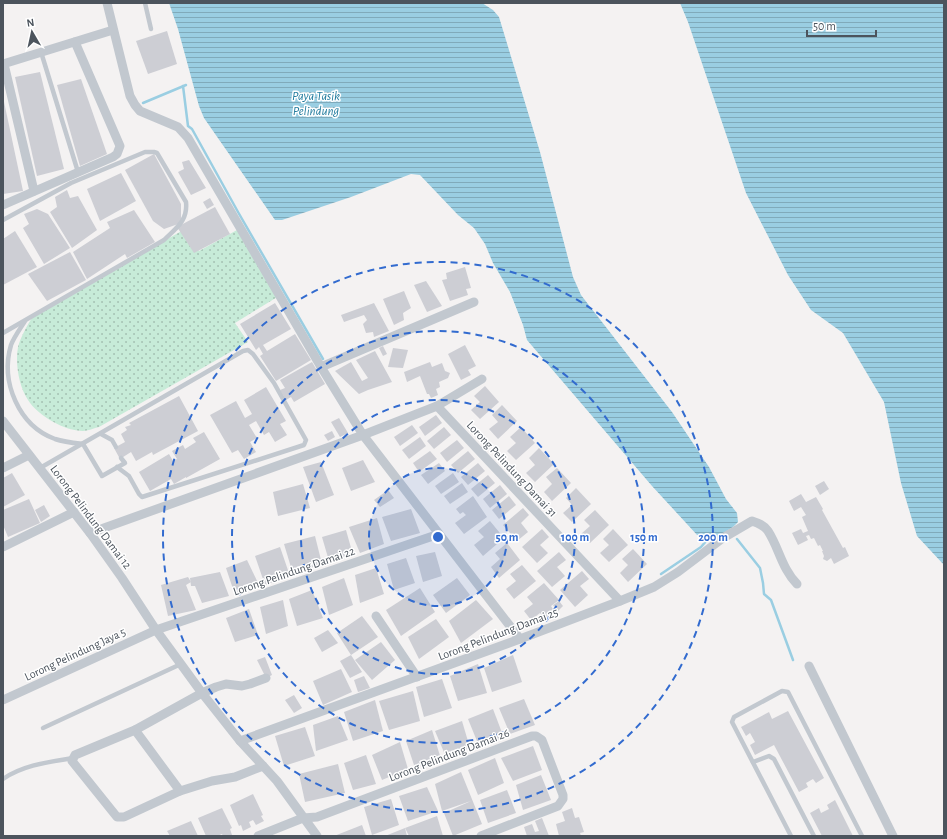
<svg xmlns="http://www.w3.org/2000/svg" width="947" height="839" viewBox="0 0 947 839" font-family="'Alegreya Sans',sans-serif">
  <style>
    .grass { fill: url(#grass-dots) }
    .water { fill: url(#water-rules) }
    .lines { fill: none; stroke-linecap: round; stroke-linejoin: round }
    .stream { stroke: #9acee2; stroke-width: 2.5 }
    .building { fill: #cdced4 }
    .lane { stroke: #c2c8cf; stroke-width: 4.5 }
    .street { stroke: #c2c8cf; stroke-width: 9 }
    .ring { fill: none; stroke: #326bcf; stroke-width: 2; stroke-dasharray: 7 5 }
    .labels { text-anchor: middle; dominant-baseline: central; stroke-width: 3; stroke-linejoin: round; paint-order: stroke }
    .street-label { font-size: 12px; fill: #4c545d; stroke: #fff }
    .water-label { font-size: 13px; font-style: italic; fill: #1f7a9d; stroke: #fff }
    .centre { fill: #326bcf; stroke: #fff; stroke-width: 2 }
    .ring-label { font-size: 12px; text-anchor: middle; font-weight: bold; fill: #326bcf; stroke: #fff; stroke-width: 3; stroke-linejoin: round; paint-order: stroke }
  </style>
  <defs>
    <pattern id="grass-dots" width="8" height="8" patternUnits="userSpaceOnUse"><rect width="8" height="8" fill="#c7ebd8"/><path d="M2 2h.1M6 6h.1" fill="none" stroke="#a4c1b2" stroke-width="1.8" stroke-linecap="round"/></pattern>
    <pattern id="water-rules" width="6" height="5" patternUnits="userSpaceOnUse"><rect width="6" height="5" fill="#9acee2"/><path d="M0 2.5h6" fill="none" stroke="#80aaba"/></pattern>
  </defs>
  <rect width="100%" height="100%" fill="#f4f2f2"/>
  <!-- grass -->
  <path class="grass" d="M185,229L199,251L237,230L279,296L235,323L248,342L99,427C94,428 88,431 83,431C65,431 38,416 28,400C19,386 15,364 18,347C21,336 27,326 33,316Z"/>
  <!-- water -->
  <g class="water">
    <polygon points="169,3 482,3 493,10 499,17 540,152 573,277 581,295 672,412 709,467 726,499 737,513 738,522 733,527 711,541 707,540 698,536 652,486 527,340 523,325 510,292 493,263 485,244 474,228 458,215 420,175 411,174 351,197 282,220 275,220 204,118 199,106 178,29"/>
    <polygon points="680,3 944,3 944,565 917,536 901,483 884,402 843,333 811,310 788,275 746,193 688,22"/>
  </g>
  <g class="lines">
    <!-- stream -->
    <g class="stream">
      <polyline points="183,86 188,126 192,129 238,212 323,359"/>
      <polyline points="143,103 186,85"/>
      <polyline points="737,539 760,568 763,583 764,594 771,600 793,660"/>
      <polyline points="661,574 701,547 707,540"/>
    </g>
  </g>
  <!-- building -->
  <g class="building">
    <polygon points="167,31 177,64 148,74 136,41"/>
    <polygon points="40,72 64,169 37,176 15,77"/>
    <polygon points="81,79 107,154 80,166 57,85"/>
    <polygon points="3,97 23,191 3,194"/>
    <polygon points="154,154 181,204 181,223 164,229 153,221 125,170"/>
    <polygon points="189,160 206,188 191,195 178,172 184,169 182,162"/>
    <polygon points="121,173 136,201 100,221 87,189"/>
    <polygon points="67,190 70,198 78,196 97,230 72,248 50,212 57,207 55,197"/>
    <polygon points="210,198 214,205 207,209 203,202"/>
    <polygon points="215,207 230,234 194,253 177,227"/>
    <polygon points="37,209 48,214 70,248 44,264 23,228 29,224 24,214"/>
    <polygon points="134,210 155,242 127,258 125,254 87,279 73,252 110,228 107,222"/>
    <polygon points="15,231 37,267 3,285 3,239"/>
    <polygon points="70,252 86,280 47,301 28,274"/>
    <polygon points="465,267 471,288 466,289 468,295 450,301 442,280 447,279 446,273"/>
    <polygon points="426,281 442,306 427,312 414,285"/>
    <polygon points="404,291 411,308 403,313 404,320 394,325 383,299"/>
    <polygon points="275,303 291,329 263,345 267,351 295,334 311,360 276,381 260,356 263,354 259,347 256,350 240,324"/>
    <polygon points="374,303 389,331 374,337 373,332 366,333 363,324 367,320 364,315 344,322 341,315"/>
    <polygon points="465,345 476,366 468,370 471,375 461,380 448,354"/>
    <polygon points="383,346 387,354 383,356 379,348"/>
    <polygon points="393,348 408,350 403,368 388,367"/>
    <polygon points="375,351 392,382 368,390 359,394 335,371 351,362 362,381 368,378 356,360"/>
    <polygon points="312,362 325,384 294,402 291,397 286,400 280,390 285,388 280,380"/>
    <polygon points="430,362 432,367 442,363 445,371 450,373 448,378 439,382 440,387 436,389 438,395 431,398 429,394 427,394 420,376 407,382 404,372"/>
    <polygon points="485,386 499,402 480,419 471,410 480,402 474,396"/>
    <polygon points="266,387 286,421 280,424 287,435 275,442 269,432 264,435 256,421 249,425 257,438 250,442 256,452 244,459 238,450 232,453 210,415 236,401 245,418 252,414 244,400"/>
    <polygon points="179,396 198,431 153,455 152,452 136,461 131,452 120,459 114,448 125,442 121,434 127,430 125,427 131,425 129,423"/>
    <polygon points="502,405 517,421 498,439 489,429 498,422 492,415"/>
    <polygon points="436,415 442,423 425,436 419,427"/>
    <polygon points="339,418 348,433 340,437 331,422"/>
    <polygon points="412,425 418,433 400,446 394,437"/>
    <polygon points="444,427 451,435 434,449 427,441"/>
    <polygon points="521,427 535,443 516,460 507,451 516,443 510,437"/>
    <polygon points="332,431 335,437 328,441 324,435"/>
    <polygon points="204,432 220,459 186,478 186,477 174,484 171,479 150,491 139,472 169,454 173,461 177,459 172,451 183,445 185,449 196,442 193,438"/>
    <polygon points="420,437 426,446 409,459 402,450"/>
    <polygon points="457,440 464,448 447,462 440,453"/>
    <polygon points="539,448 554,464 535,482 526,473 535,465 529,458"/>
    <polygon points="430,451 437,459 419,472 413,463"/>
    <polygon points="468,451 475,459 458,473 451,465"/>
    <polygon points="363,460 375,482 351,491 342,468"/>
    <polygon points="321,462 334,495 316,502 303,467"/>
    <polygon points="439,463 445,471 428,484 421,475"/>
    <polygon points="478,463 485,471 468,485 461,477"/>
    <polygon points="557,468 571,483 552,501 544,492 552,484 546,477"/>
    <polygon points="12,473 25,495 3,507 3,478"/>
    <polygon points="453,473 459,482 441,494 435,486"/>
    <polygon points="488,475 495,483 478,497 471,489"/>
    <polygon points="824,481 829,489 820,495 815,486"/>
    <polygon points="462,483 468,492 450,504 444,496"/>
    <polygon points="303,484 310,508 278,516 273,492"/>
    <polygon points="500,485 507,494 490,508 483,499"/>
    <polygon points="576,488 591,504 572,522 563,513 572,505 566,498"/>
    <polygon points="388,490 394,498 380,507 374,500"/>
    <polygon points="801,494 806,502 816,497 823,509 822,510 843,548 845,547 849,556 834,564 831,558 827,561 823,559 824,556 822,551 823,551 820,545 818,546 814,538 811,539 809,535 806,536 808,540 798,545 792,533 801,529 803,533 808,531 802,517 806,515 801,507 794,511 789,501"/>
    <polygon points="473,496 487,517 464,534 455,523 466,515 463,512 460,514 456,509"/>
    <polygon points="509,496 516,505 499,519 492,510"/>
    <polygon points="29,499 40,523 8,537 3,525 3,510"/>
    <polygon points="44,505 50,516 41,522 35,510"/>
    <polygon points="523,508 529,515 521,523 528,532 517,541 503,525"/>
    <polygon points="411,509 420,533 391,541 382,517"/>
    <polygon points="595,510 609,525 590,543 581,534 590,526 584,520"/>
    <polygon points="377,518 384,544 360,553 349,527"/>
    <polygon points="490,521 504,538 483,556 474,545 484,537 478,531"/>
    <polygon points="542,529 549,537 540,545 548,553 537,563 522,547"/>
    <polygon points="613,529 628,545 609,562 600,553 609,545 603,539"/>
    <polygon points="346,530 353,555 329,561 322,537"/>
    <polygon points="315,536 322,564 293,574 284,544"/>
    <polygon points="507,543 520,560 499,578 491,567 500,559 495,553"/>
    <polygon points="280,547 290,576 265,585 255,556"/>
    <polygon points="633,549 647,564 628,582 620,573 628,565 622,559"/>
    <polygon points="435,552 442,576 423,582 416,556"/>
    <polygon points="559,552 566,560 557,567 565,576 552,587 537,571"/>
    <polygon points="406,558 415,583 394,590 387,564"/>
    <polygon points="247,560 259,585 235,595 226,568"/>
    <polygon points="522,565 536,581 514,599 506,589 516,581 510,574"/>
    <polygon points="376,568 384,594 360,603 355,575"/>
    <polygon points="582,571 589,579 580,586 588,595 575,607 560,590"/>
    <polygon points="220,572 229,596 202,603 195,586 191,586 190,578"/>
    <polygon points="188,577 191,582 186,585 196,610 168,616 161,585"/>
    <polygon points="344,578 353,605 329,615 322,587"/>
    <polygon points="457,578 470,595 446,613 433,595"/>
    <polygon points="544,583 559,600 551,606 554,611 545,619 540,613 531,620 524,611 533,604 527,597"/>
    <polygon points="420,588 435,612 401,636 386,610"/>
    <polygon points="312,590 323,618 297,626 289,599"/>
    <polygon points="283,600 288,626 266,634 260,607"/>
    <polygon points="476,600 493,619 461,643 449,621"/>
    <polygon points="559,601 563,606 558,611 553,605"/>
    <polygon points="249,609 258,635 235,642 226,618"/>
    <polygon points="362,616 378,637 351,655 337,633"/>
    <polygon points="436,619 449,637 419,659 408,637"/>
    <polygon points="328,630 338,643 322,652 314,638"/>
    <polygon points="381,642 395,660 372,680 355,660"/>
    <polygon points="351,655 362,672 350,678 340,661"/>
    <polygon points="513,655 522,682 492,692 484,668"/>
    <polygon points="265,657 272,675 266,678 257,660"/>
    <polygon points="478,664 487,693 458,701 450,676"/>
    <polygon points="341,669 352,692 323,705 313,681"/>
    <polygon points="364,676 370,688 358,692 354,680"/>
    <polygon points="442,679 452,708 424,717 416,687"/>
    <polygon points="413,691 420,721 389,730 379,701"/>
    <polygon points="294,695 302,708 294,713 285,700"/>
    <polygon points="524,699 535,725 510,734 499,708"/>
    <polygon points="375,700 383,731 353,741 344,712"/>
    <polygon points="493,709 504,738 479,746 468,719"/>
    <polygon points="788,711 824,778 816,783 813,779 806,783 808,787 799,792 774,745 755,755 750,745 755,742 750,733 746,736 741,727 769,712 772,719"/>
    <polygon points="338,716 348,740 316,751 313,725"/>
    <polygon points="462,721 470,748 446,757 435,731"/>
    <polygon points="305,727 315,756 284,766 275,736"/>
    <polygon points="432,730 441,759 415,768 406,741"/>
    <polygon points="400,742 408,769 382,780 372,755"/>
    <polygon points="533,746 542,770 513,781 501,758"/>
    <polygon points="366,755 376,784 353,790 344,763"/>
    <polygon points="495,758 504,783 478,795 468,770"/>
    <polygon points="338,764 345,793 305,802 299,774"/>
    <polygon points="461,772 482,824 453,836 444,813 471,801 442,811 435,784"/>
    <polygon points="541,775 551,800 523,810 516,785"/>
    <polygon points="427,787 438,811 408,821 399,796"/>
    <polygon points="507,790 516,813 488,823 480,800"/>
    <polygon points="253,794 263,815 261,816 264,821 256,825 253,820 249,822 251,827 243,831 241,825 239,826 230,805"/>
    <polygon points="391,799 399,825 372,835 364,807"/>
    <polygon points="835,800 853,836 822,836 810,813 819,808 821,813 829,809 827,805"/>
    <polygon points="222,808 232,828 230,829 232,835 223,836 222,834 217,836 206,836 198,818"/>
    <polygon points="572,808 575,818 579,817 584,832 580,833 581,836 559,836 556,824 565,821 562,812"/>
    <polygon points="437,816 443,836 409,836 405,828"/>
    <polygon points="542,818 549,836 527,836 524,827 532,824 535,832 539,831 535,821"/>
    <polygon points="191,821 198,836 170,836 167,831"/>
    <polygon points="362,825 366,836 334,836"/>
    <polygon points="405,828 407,836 385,836"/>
  </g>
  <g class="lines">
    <!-- lane -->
    <g class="lane">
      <polyline points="145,3 151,29"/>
      <polyline points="41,52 78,172"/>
      <path d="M3,220L71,183L145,152H154L157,153L186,202C188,221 176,228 164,240L3,333"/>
      <path d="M25,321C20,329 14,337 11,345C0,382 19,426 55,439C64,442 74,443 83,444L102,476L125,463L121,458"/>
      <polyline points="101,434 112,440 116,447"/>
      <polyline points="40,468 243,351 248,350 253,354 274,383 306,440 304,445 142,497 139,494 129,476 117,467"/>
      <polyline points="43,728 181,664"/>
      <polyline points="753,762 769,756 774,759 814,836"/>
      <path d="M3,779C23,765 49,762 73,758"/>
      <polyline points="791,836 732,722 734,717 782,691 788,692 862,836"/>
    </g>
    <!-- street -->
    <g class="street">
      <polyline points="107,3 130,96 135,105 140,111 178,127 188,138 321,367 363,435 520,639"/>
      <polyline points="3,64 113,30"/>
      <polyline points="4,64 34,191"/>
      <polyline points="3,205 113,157 117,154 120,146 75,42"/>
      <polyline points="321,367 474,302"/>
      <polyline points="437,406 620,601"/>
      <polyline points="3,421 90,533 122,578 156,630 202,693 240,741 277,781 317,836"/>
      <polyline points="3,468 29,455"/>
      <polyline points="90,533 363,435 437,406 482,379"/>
      <polyline points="3,547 74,512"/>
      <polyline points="376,616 417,677"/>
      <polyline points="809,666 893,836"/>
      <polyline points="3,700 156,630 439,534"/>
      <polyline points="135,730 180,791"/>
      <path d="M240,741L520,639L620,601L654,587L678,572L723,538L752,521C758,523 764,525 768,531C779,548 782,569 797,584"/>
      <polyline points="263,766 235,777 212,781 180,791 124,817 117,817 72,761 75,755 135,730 202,693 216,687 226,684 242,686 250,684 266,678"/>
      <polyline points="258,836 303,818 317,817 532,736 536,736 542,740 563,795 563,799 558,806 481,836"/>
    </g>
  </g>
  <!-- distance rings -->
  <circle cx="438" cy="537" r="69" fill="#326bcf" fill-opacity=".12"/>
  <g class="ring">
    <circle cx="438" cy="537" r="69"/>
    <circle cx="438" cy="537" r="137"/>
    <circle cx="438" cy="537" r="206"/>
    <circle cx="438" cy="537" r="275"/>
  </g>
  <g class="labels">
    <!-- street labels -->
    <g class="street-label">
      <text transform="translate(512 469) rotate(47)">Lorong Pelindung Damai 31</text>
      <text transform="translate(91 517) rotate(53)">Lorong Pelindung Damai 12</text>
      <text transform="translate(294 571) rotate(-19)">Lorong Pelindung Damai 22</text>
      <text transform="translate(498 634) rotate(-21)">Lorong Pelindung Damai 25</text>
      <text transform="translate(75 654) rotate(-25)">Lorong Pelindung Jaya 5</text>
      <text transform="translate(449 755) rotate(-21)">Lorong Pelindung Damai 26</text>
    </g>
    <!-- water labels -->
    <g class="water-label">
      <text x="316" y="96">Paya Tasik<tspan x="316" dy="15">Pelindung</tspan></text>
    </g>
  </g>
  <circle cx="438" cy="537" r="6" class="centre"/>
  <g class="ring-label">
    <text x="507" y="541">50 m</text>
    <text x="575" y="541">100 m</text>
    <text x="644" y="541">150 m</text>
    <text x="713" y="541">200 m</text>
  </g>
  <!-- border -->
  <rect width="947" height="839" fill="none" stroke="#4c545d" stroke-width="8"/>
  <!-- north arrow -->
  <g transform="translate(32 32) rotate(351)" stroke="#ffffff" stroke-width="3" paint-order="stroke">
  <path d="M0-3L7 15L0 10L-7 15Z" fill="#4c545d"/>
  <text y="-6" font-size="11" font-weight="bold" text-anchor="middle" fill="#4c545d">N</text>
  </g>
  <!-- scale -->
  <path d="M807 30v6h69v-6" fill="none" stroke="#4c545d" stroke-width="2"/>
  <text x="813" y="30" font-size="12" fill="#4c545d" stroke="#ffffff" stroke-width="3" paint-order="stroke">50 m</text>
</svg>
